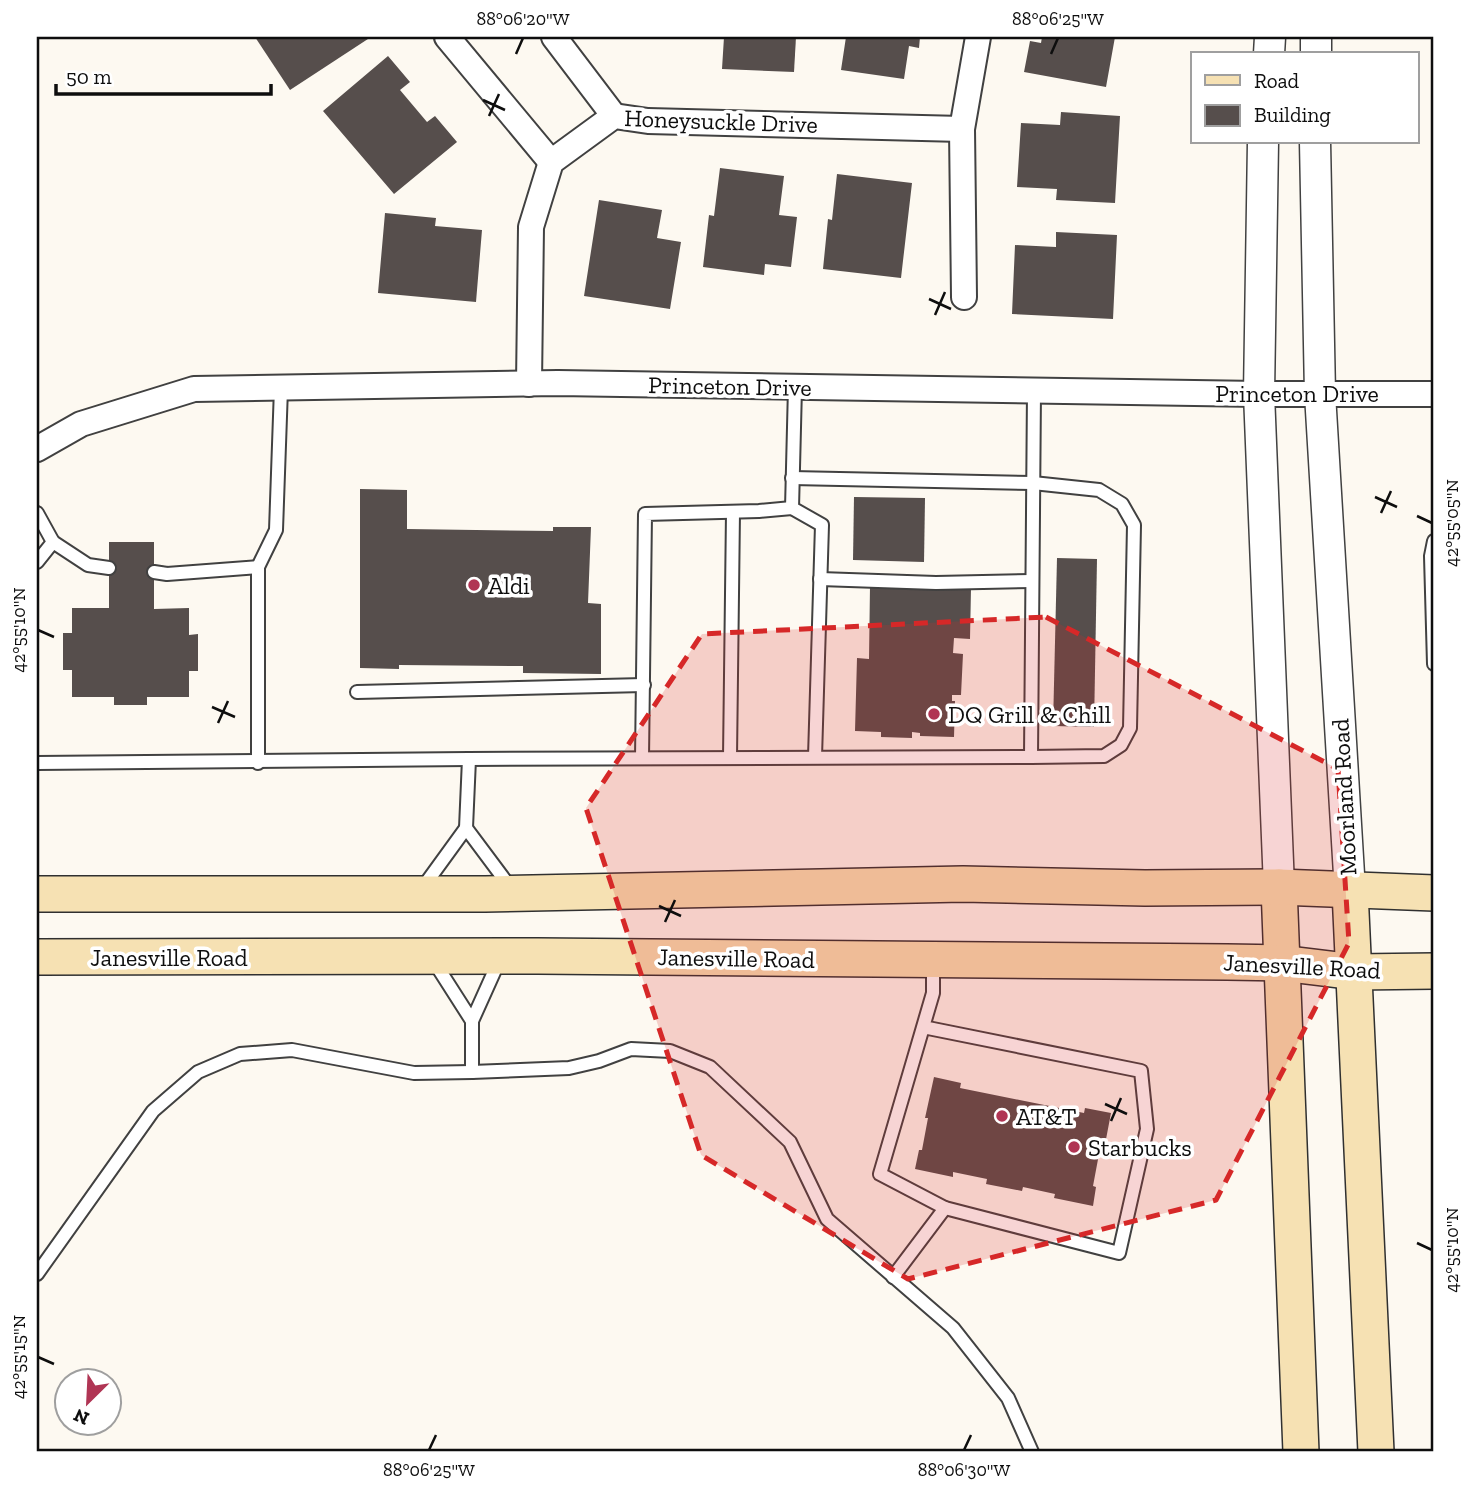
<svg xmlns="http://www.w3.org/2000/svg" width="1471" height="1489" viewBox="0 0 1471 1489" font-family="'Zilla Slab',serif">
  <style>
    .building { fill: #564e4c }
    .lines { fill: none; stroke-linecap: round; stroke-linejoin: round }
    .service-casing { stroke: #414141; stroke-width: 16 }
    .minor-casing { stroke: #414141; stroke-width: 28 }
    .tertiary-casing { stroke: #414141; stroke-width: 33 }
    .secondary-casing { stroke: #303030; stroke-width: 38 }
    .service { stroke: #fff; stroke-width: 12 }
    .minor { stroke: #fff; stroke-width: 24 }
    .tertiary { stroke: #fff; stroke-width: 30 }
    .secondary { stroke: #f6e1b3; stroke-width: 35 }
    .marked { fill: #d62828; fill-opacity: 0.2; stroke: #d62828; stroke-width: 5; stroke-dasharray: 14 9; stroke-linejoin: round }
    .ticks { fill: none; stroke: #0e0e0e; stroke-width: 2.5 }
    .poi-dot { fill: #b03554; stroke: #fff; stroke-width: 2.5 }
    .labels { text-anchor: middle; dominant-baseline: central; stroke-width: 7; stroke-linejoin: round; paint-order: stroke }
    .street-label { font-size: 24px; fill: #0e0e0e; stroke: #fff }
    .poi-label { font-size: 24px; fill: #0e0e0e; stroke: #fff; text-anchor: start }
    .neatline { fill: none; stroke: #0e0e0e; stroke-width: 2.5 }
    .ticks-label { font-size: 18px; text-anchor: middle; fill: #0e0e0e }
  </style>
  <rect width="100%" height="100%" fill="#fdf9f1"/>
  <!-- building -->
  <g class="building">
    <polygon points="255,37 371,37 290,90"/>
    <polygon points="724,37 796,37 794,72 722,69"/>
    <polygon points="846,37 920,37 919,48 909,46 904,79 841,70"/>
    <polygon points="1042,37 1115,37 1106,87 1024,72 1030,41 1041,43"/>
    <polygon points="388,56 410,82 400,90 427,122 435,116 457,142 394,194 323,111"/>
    <polygon points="1061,112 1120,116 1115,203 1056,200 1057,189 1017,187 1021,123 1060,125"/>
    <polygon points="720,168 784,176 779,215 797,217 791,267 765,264 764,275 703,267 709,215 714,216"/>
    <polygon points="837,174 912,183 901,278 823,269 828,219 832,220"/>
    <polygon points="599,200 662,210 657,238 681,242 670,309 584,296"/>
    <polygon points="385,213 436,218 435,226 482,230 476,302 378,293"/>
    <polygon points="1056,232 1117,235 1113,319 1012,314 1015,245 1056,247"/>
    <polygon points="360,489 407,490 407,529 553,531 553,527 591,527 588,603 601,604 601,674 523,673 523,666 399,665 399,669 360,668"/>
    <polygon points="854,497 925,498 924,562 853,560"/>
    <polygon points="109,542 154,542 154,609 189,608 189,635 198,634 198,671 189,671 189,697 147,697 147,705 114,705 114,697 72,697 72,670 63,670 63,633 72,633 72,608 109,608"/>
    <polygon points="1057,558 1097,559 1094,727 1053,726"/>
    <polygon points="870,586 971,588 970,639 954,638 953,653 963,654 961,695 952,695 952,701 955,701 954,737 920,736 920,733 912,732 912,738 881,737 881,732 855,731 857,658 869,659"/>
    <polygon points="934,1077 961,1083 960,1088 1084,1113 1085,1108 1111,1113 1103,1155 1099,1154 1093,1186 1096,1187 1093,1206 1054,1198 1055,1194 1023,1187 1022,1191 986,1184 987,1179 953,1172 953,1177 915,1169 919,1150 922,1150 928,1118 925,1118"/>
  </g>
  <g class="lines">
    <defs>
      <g id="service">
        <polyline points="795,387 792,508 822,525 815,757"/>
        <polyline points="792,478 1033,483 1099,490 1122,504 1134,525 1130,728 1121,745 1104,756 1031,757"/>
        <polyline points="37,513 53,542 37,562"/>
        <polyline points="1434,541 1431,556 1434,664"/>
        <polyline points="53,542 88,565 109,568"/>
        <polyline points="154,572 167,574 258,567"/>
        <polyline points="820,579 936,583 1032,581"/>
        <polyline points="357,692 644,685"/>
        <polyline points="730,757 733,512"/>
        <polyline points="642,758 645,514 759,511 792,508"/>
        <polyline points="37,763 469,759"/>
        <polyline points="258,763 258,567 276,530 281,388"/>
        <polyline points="466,828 469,759 1031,757 1034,391"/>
        <polyline points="421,890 466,828 510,887"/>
        <polyline points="433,960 472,1021 499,961"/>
        <polyline points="472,1021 472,1072 569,1068 599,1061 631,1049 670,1051 710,1067 790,1142 827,1219 953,1328 1008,1398 1032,1452"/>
        <polyline points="923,1027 1141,1071 1147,1129 1119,1253 945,1208 880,1174 933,993 933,960"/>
        <polyline points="37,1274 153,1111 198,1072 240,1054 292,1050 414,1073 472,1072"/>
        <polyline points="893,1277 945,1208"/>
      </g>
      <g id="minor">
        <polyline points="447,37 551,162"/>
        <polyline points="554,37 614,116"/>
        <polyline points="964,297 962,129 978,37"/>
        <polyline points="529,384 531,227 551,162 614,116 648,121 962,129"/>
        <polyline points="37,449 81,424 194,389 558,383 1259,394 1434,394"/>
      </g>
      <g id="tertiary">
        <polyline points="1269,54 1270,37"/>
        <polyline points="1316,54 1316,37"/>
        <polyline points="1263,142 1259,394 1279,887"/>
        <polyline points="1315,142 1320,394 1350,891"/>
      </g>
      <g id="secondary">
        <polyline points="1279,887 1301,1452"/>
        <polyline points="1350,891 1376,1452"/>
        <polyline points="37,894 485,894 963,884 1145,888 1279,887 1434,893"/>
        <polyline points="37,957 538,956 1227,962 1281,963 1355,972 1434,971"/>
      </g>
    </defs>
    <!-- service casing -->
    <use href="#service" class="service-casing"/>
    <!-- minor casing -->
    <use href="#minor" class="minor-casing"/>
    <!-- tertiary casing -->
    <use href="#tertiary" class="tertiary-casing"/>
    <!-- secondary casing -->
    <use href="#secondary" class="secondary-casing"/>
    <!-- service -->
    <use href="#service" class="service"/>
    <!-- minor -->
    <use href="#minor" class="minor"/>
    <!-- tertiary -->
    <use href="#tertiary" class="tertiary"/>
    <!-- secondary -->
    <use href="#secondary" class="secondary"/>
  </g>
  <!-- marked area -->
  <path class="marked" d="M1046,617L1338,769L1349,943L1216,1200L908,1279L701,1155L586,808L702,634Z"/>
  <!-- ticks -->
  <path class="ticks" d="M516,54L523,38M1051,54L1058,38M483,100L505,110M489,116L499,94M929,299L951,309M935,315L945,292M1375,497L1397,507M1381,513L1391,491M1417,516L1432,523M38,630L54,637M212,707L235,717M218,723L228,701M659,906L681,916M665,922L675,900M1105,1104L1127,1114M1111,1121L1121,1098M1417,1243L1432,1250M38,1357L54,1364M429,1450L436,1435M964,1450L971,1435"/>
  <!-- markers -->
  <g class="poi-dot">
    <circle cx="474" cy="585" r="7"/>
    <circle cx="934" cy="714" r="7"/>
    <circle cx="1002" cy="1116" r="7"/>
    <circle cx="1074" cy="1147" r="7"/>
  </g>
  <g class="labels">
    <!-- street labels -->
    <g class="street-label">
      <text transform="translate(721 121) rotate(2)">Honeysuckle Drive</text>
      <text transform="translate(730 386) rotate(1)">Princeton Drive</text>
      <text x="1297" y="393">Princeton Drive</text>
      <text transform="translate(1344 797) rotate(-93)">Moorland Road</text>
      <text x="169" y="957">Janesville Road</text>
      <text transform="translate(736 958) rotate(1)">Janesville Road</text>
      <text transform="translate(1302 966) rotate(3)">Janesville Road</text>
    </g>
    <!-- poi labels -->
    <g class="poi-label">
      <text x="488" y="585">Aldi</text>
      <text x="948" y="714">DQ Grill &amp; Chill</text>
      <text x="1016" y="1116">AT&amp;T</text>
      <text x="1088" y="1147">Starbucks</text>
    </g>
  </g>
  <!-- border -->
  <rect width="1471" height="1489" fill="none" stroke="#ffffff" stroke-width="77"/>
  <!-- legend -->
  <rect x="1191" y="52" width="228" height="91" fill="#ffffff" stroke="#9f9f9f" stroke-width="2"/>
  <rect x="1205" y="75" width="35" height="10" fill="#f6e1b3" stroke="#9f9f9f" stroke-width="2"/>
  <text x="1254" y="88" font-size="21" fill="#0e0e0e">Road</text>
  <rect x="1205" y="105" width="35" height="21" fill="#564e4c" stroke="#9f9f9f" stroke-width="2"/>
  <text x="1254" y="122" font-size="21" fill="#0e0e0e">Building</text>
  <!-- north arrow -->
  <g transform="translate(88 1402) rotate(204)"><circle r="33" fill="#ffffff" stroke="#9f9f9f" stroke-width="2"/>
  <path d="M0-5L12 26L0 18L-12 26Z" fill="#b03554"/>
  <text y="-10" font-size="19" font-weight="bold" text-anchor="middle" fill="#0e0e0e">N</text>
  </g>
  <!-- scale -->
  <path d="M56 84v10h215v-10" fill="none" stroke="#0e0e0e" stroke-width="3.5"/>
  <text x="66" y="84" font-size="21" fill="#0e0e0e" stroke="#ffffff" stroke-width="5" paint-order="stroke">50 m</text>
  <rect x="38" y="38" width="1394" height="1412" class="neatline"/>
  <g class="ticks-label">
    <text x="523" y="25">88°06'20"W</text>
    <text x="1058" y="25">88°06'25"W</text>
    <text transform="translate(1452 523) rotate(-90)" y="6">42°55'05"N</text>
    <text transform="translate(19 630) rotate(-90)" y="6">42°55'10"N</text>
    <text transform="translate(1452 1250) rotate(-90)" y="6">42°55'10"N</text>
    <text transform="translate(19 1357) rotate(-90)" y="6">42°55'15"N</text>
    <text x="429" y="1476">88°06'25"W</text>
    <text x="964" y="1476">88°06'30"W</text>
  </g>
</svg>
